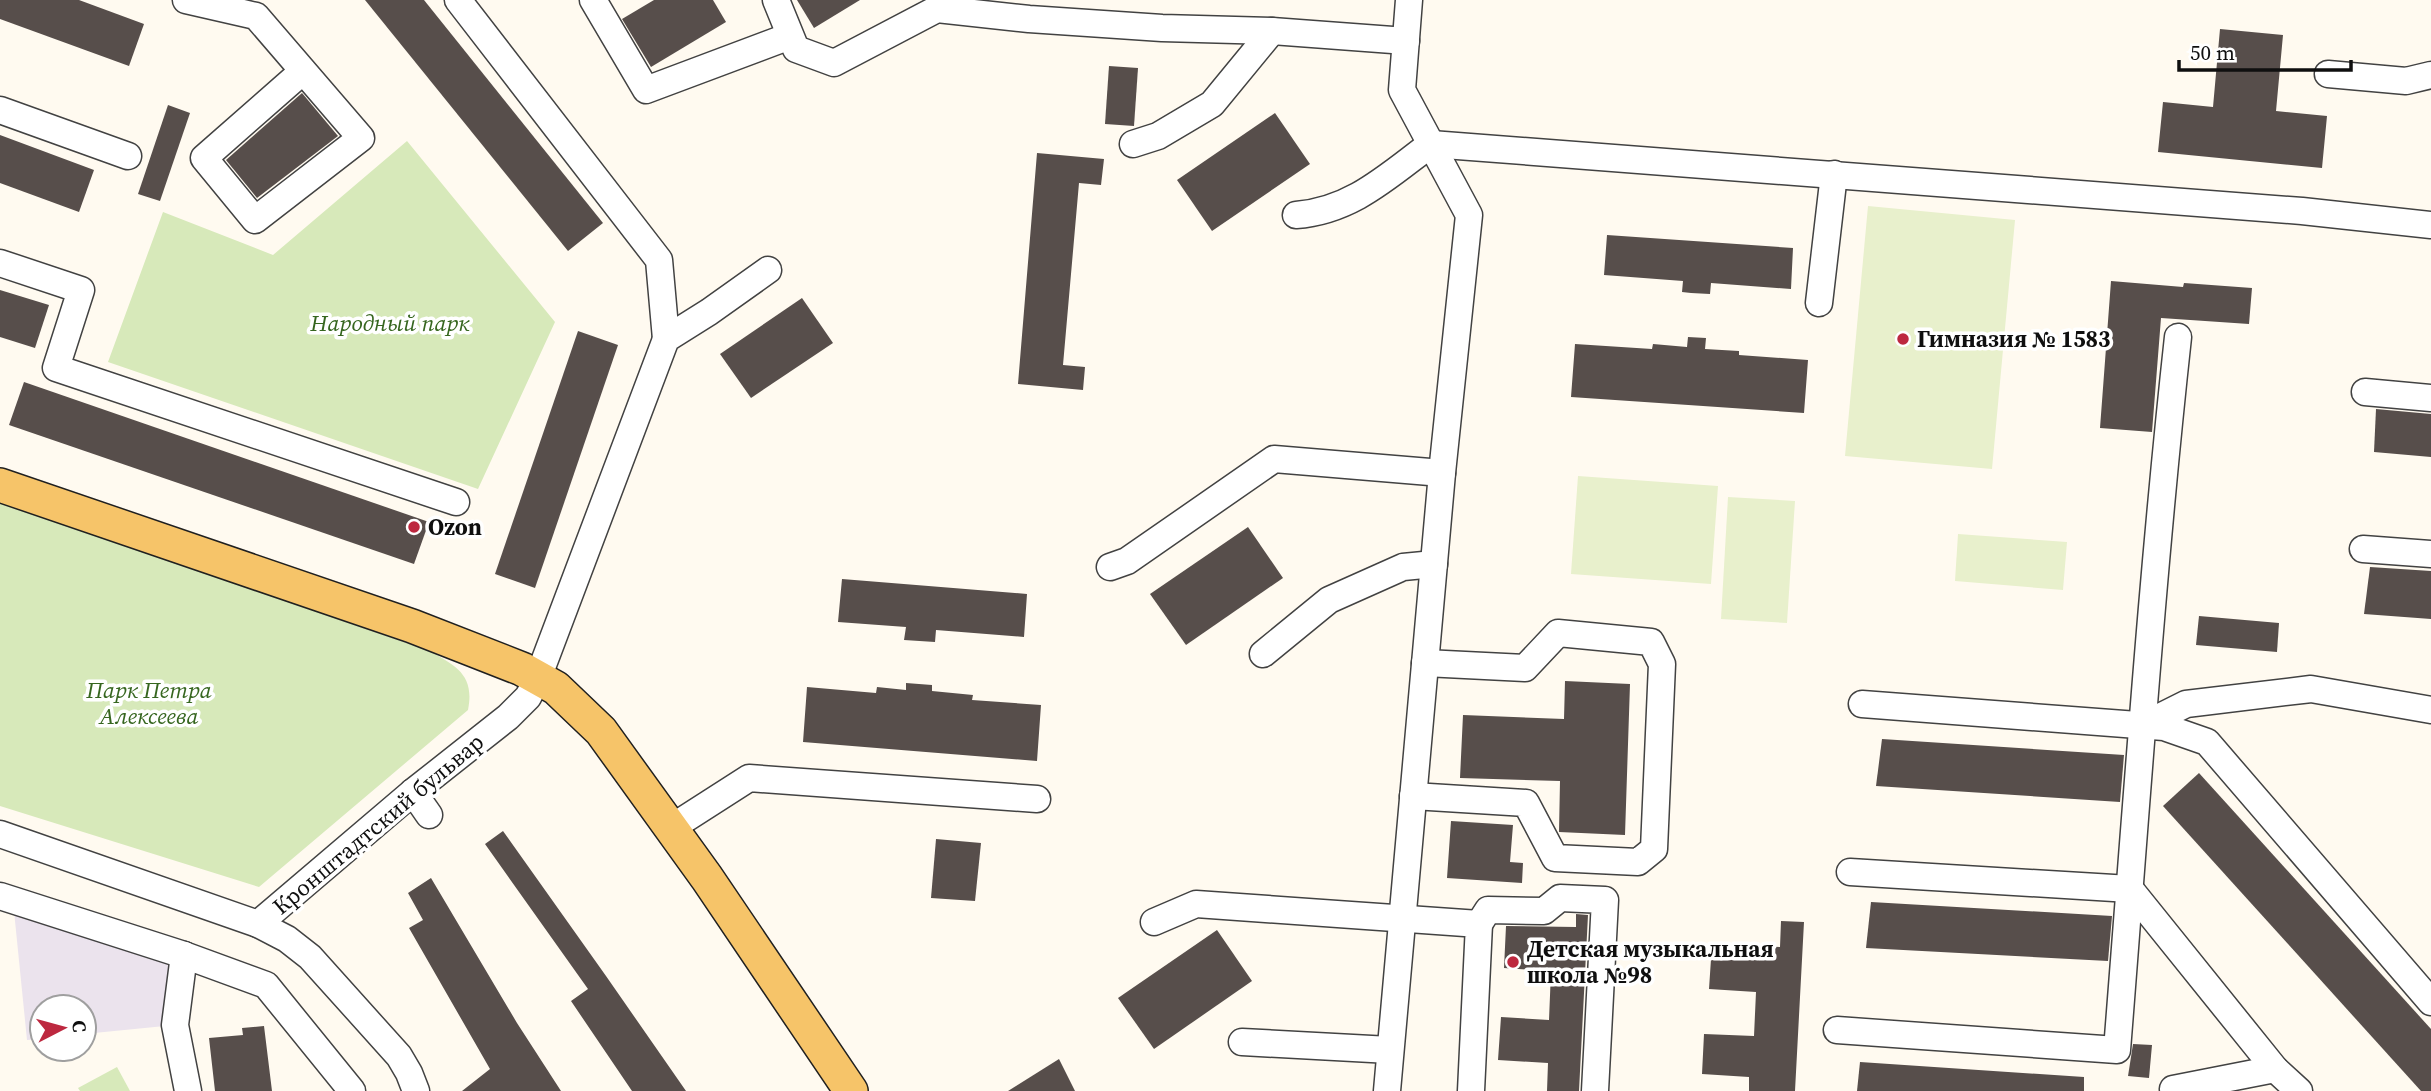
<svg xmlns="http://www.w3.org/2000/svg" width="2431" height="1091" viewBox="0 0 2431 1091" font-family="'Source Serif 4',serif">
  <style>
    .industrial { fill: #ebe3ed }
    .green { fill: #d7e9ba }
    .pitch { fill: #e8f0cc }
    .building { fill: #574e4b }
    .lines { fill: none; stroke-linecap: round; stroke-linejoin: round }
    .minor-casing { stroke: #424242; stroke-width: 29 }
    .major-casing { stroke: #202020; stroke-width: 36 }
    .minor { stroke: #fff; stroke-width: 26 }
    .major { stroke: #f6c469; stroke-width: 33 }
    .poi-dot { fill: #bd283f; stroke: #fff; stroke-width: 2.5 }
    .labels { text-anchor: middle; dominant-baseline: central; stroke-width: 7; stroke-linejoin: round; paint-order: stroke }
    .park-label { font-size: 23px; font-style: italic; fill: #36661f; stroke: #fff }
    .poi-label { font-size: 23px; font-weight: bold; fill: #0f0f0f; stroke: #fff; text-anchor: start }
    .street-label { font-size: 23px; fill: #0f0f0f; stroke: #fff }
  </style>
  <rect width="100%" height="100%" fill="#fffaf0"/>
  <!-- industrial -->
  <polygon class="industrial" points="13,901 184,955 175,1025 84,1034 84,1007 42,1007 42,1039 27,1040"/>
  <!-- green -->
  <g class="green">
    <polygon points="407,141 555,322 478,489 108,362 163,212 273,255"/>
    <path d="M0,502L430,651C456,666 475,675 468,710L259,887L0,806Z"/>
    <polygon points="117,1067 130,1091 80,1091 78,1088"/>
  </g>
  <!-- pitch -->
  <g class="pitch">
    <polygon points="1868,206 2015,220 1992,469 1845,456"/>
    <polygon points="1578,476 1718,486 1711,584 1571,574"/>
    <polygon points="1728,497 1795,501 1787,623 1721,619"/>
    <polygon points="1958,534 2067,542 2063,590 1955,581"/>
  </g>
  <!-- building -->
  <g class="building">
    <polygon points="0,0 79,0 144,24 129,66 0,19"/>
    <polygon points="365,0 424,0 603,223 568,251"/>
    <polygon points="654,0 713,0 726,22 651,67 622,19"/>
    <polygon points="797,0 860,0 814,28"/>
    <polygon points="2220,29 2283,35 2276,111 2327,116 2322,168 2158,152 2163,102 2213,107"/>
    <polygon points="1109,66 1138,68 1134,126 1105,124"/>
    <polygon points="302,93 338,136 257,198 226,160"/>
    <polygon points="168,105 190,113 160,201 138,194"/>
    <polygon points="1275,113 1310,164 1212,231 1177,180"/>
    <polygon points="0,135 94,170 79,212 0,183"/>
    <polygon points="1037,153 1104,159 1101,185 1079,183 1063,365 1085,367 1083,390 1018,384"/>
    <polygon points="1607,235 1793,248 1791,289 1711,283 1710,294 1691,293 1682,292 1683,281 1604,275"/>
    <polygon points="2111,281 2183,287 2184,283 2252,288 2249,324 2161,318 2152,432 2100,428"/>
    <polygon points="0,290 49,305 35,348 0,337"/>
    <polygon points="802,298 833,343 751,398 720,354"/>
    <polygon points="578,331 618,345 535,588 495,574"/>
    <polygon points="1688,337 1706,338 1705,349 1739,351 1739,355 1808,360 1804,413 1571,397 1575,344 1652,349 1653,344 1687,347"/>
    <polygon points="24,382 429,522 414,564 9,425"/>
    <polygon points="2376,409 2431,414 2431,457 2374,452"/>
    <polygon points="1248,527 1283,578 1186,645 1150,594"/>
    <polygon points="2370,567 2431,571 2431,619 2364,614"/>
    <polygon points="842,579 1027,594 1024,637 936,630 935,642 904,640 906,627 838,622"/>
    <polygon points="2199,616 2279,623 2277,652 2196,645"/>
    <polygon points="1565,681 1630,684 1625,835 1559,832 1560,781 1460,778 1463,715 1564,719"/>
    <polygon points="906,683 932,685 932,691 973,695 972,700 1041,705 1037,761 803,742 807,687 876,693 877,687 906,690"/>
    <polygon points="1882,739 2124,755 2120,802 1876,786"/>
    <polygon points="2199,773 2431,1029 2431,1091 2421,1091 2163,806"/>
    <polygon points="1451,821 1513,825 1510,862 1523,863 1522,883 1447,878"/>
    <polygon points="503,831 606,976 686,1091 632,1091 571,1001 588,989 485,844"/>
    <polygon points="936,839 981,843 975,901 931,898"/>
    <polygon points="431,878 517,1023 561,1091 462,1091 490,1069 409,928 423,920 408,893"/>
    <polygon points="1871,902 2112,916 2108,961 1866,948"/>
    <polygon points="1576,914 1588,915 1579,1091 1547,1091 1548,1063 1498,1060 1501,1017 1549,1020 1551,971 1504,968 1506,926 1576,927"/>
    <polygon points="1781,921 1804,922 1795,1091 1749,1091 1749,1077 1702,1074 1704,1034 1754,1036 1756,992 1709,989 1712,944 1780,947"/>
    <polygon points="1217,930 1252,981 1154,1049 1118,998"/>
    <polygon points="264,1026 272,1091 215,1091 209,1038 243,1035 242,1028"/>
    <polygon points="2133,1044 2152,1045 2149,1078 2128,1076"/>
    <polygon points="1059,1059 1075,1091 1008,1091"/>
    <polygon points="1860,1062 2084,1077 2084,1091 1857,1091"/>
  </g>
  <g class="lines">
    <defs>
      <g id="minor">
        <polyline points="186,0 256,16 361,138 255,220 204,158 303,71"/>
        <polyline points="458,0 659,260 666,339"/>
        <polyline points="593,0 646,90 790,36"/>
        <polyline points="776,0 796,49 834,63 937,9 1029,19 1162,28 1272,31 1406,41"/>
        <polyline points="2328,74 2406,81 2431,75"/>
        <polyline points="0,110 128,156"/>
        <polyline points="1133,144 1158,136 1212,104 1272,31"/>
        <path d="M1296,215C1352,211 1389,175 1431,144L2302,211L2431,225"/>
        <polyline points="0,263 81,290 56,368 456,502"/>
        <polyline points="1819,303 1834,174"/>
        <polyline points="2365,392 2431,398"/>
        <polyline points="2363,549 2431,554"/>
        <polyline points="1110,567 1127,561 1274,459 1442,473"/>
        <polyline points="1263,654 1329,600 1403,567 1434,564"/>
        <polyline points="1862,704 2164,727 2207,742 2431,1002"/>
        <polyline points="2144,725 2186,704 2311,689 2431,710"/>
        <polyline points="413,792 429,815"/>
        <polyline points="1413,796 1526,803 1555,858 1638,862 1654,849 1662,664 1651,642 1558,633 1525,668 1425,663"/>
        <polyline points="671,828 749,778 1037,799"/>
        <polyline points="0,834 258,924 413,792 508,717 528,697 538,678 666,339 709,312 768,270"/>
        <polyline points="1850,872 2130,889 2275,1069 2299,1091"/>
        <polyline points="0,896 184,955 266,985 352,1091"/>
        <polyline points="1154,922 1196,904 1479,924 1471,1091"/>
        <polyline points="258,924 287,939 310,957 399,1056 409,1073 416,1091"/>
        <polyline points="1479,924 1488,910 1544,911 1560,898 1605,900 1595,1091"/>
        <polyline points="184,955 175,1025 188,1091"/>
        <path d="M1837,1030L2117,1050C2136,812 2152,574 2178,337"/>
        <polyline points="1242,1042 1390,1050"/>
        <polyline points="2173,1089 2275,1069"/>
        <polyline points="1387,1091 1442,473 1469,215 1402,90 1409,0"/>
      </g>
      <polyline id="major" points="0,485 412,626 522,669 556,688 601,731 707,878 851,1091"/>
    </defs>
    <!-- minor casing -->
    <use href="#minor" class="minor-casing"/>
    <!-- major casing -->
    <use href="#major" class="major-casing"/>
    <!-- minor -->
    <use href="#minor" class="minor"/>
    <!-- major -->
    <use href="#major" class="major"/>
  </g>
  <!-- markers -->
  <g class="poi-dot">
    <circle cx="1903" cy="339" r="7"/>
    <circle cx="414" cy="527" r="7"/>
    <circle cx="1513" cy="962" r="7"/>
  </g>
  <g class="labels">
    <!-- park labels -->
    <g class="park-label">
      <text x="390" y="323">Народный парк</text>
      <text x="149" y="690">Парк Петра<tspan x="149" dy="26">Алексеева</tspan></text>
    </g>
    <!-- poi labels -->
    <g class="poi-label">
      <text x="1917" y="339">Гимназия № 1583</text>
      <text x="428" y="527">Ozon</text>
      <text x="1527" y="949">Детская музыкальная<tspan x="1527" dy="26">школа №98</tspan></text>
    </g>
    <!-- street labels -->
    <g class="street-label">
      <text transform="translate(378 824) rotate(-40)">Кронштадтский бульвар</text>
    </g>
  </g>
  <!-- north arrow -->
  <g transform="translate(63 1028) rotate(84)"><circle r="33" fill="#ffffff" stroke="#9f9f9f" stroke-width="2"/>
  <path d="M0-5L12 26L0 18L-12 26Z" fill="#bd283f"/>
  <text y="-10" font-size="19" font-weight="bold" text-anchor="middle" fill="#0f0f0f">С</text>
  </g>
  <!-- scale -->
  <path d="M2179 60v10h172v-10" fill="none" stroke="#0f0f0f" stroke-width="3.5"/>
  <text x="2190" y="60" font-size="21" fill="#0f0f0f" stroke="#ffffff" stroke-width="5" paint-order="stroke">50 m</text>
</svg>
